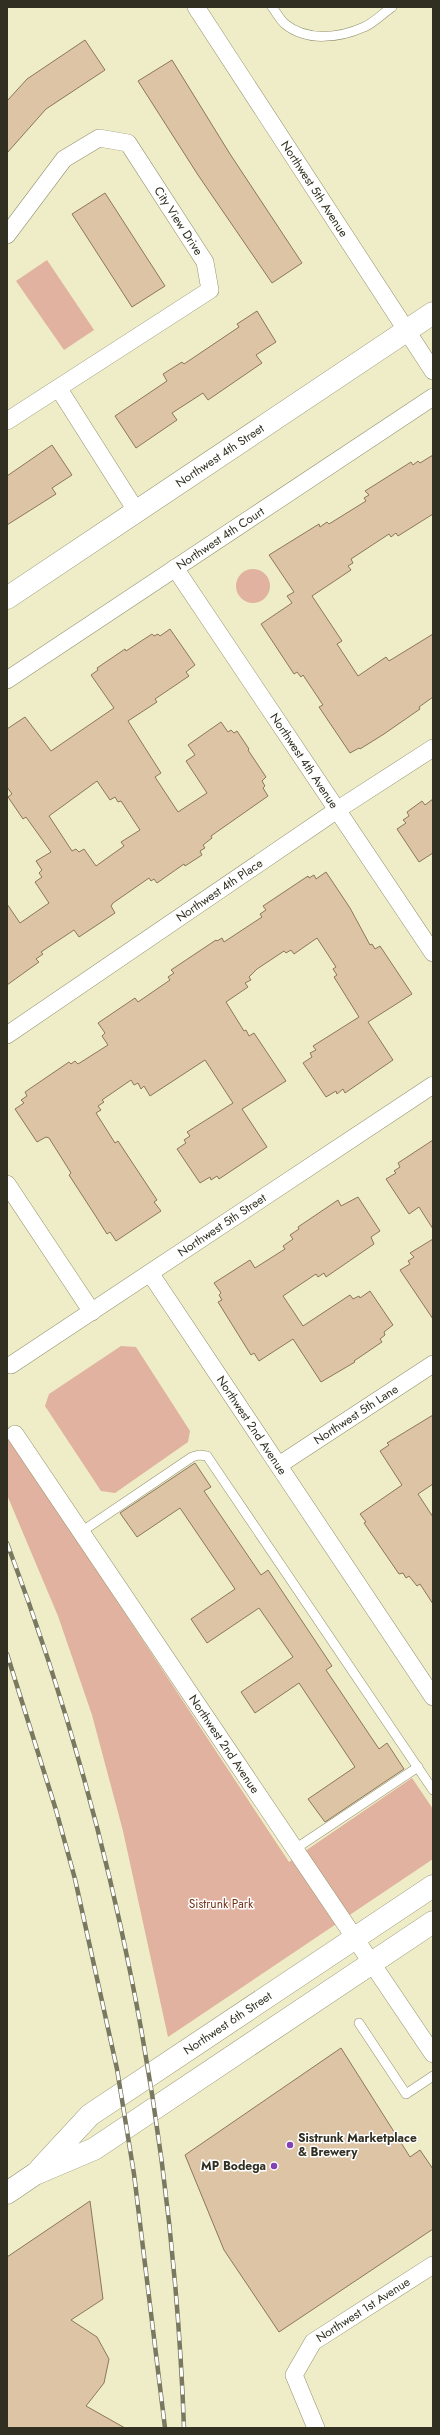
<svg xmlns="http://www.w3.org/2000/svg" width="440" height="2435" viewBox="0 0 440 2435" font-family="Jost,sans-serif">
  <style>
    .green { fill: #e1b29f }
    .building { fill: #dcc4a5; stroke: #8d775b; fill-rule: evenodd }
    .lines { fill: none; stroke-linecap: round; stroke-linejoin: round }
    .service-casing { stroke: #93916e; stroke-width: 10 }
    .minor-casing { stroke: #93916e; stroke-width: 18 }
    .tertiary-casing { stroke: #93916e; stroke-width: 23 }
    .service { stroke: #fff; stroke-width: 9 }
    .minor { stroke: #fff; stroke-width: 17 }
    .tertiary { stroke: #fff; stroke-width: 22 }
    .rail-casing { stroke: #797860; stroke-width: 4.5 }
    .rail { stroke: #fff; stroke-width: 3; stroke-dasharray: 9; stroke-linecap: butt }
    .poi-dot { fill: #8241b5; stroke: #fff; stroke-width: 1.5 }
    .labels { text-anchor: middle; dominant-baseline: central; stroke-width: 3; stroke-linejoin: round; paint-order: stroke }
    .street-label { font-size: 12px; fill: #302f21; stroke: #fff }
    .park-label { font-size: 12px; fill: #713116; stroke: #fff }
    .poi-label { font-size: 12px; font-weight: bold; fill: #302f21; stroke: #fff; text-anchor: start }
  </style>
  <rect width="100%" height="100%" fill="#eeedc7"/>
  <!-- green -->
  <g class="green">
    <polygon points="47,260 94,330 64,350 16,281"/>
    <circle cx="253" cy="586" r="17"/>
    <polygon points="121,1346 136,1347 190,1431 188,1442 115,1493 101,1491 45,1406 49,1394"/>
    <polygon points="7,1434 289,1862 412,1778 433,1809 433,1859 168,2037 123,1831 92,1715 58,1616 7,1495"/>
  </g>
  <!-- building -->
  <g class="building">
    <polygon points="85,40 105,70 46,109 7,153 7,101 27,79"/>
    <polygon points="172,60 230,154 302,263 272,283 198,175 138,81"/>
    <polygon points="105,193 165,286 132,307 72,214"/>
    <polygon points="257,311 276,342 256,355 262,363 208,400 203,393 172,413 177,420 136,448 115,416 167,381 163,374 182,362 184,364 239,327 237,324"/>
    <polygon points="52,445 72,475 52,488 56,494 7,525 7,476"/>
    <polygon points="433,455 433,514 398,536 396,533 391,537 389,534 351,559 353,563 348,566 351,570 312,596 342,641 337,644 358,676 386,657 389,661 433,634 433,697 419,707 420,709 384,734 360,749 359,748 350,753 319,707 323,705 303,675 301,677 297,672 294,674 261,624 292,603 287,596 294,592 269,555 319,524 320,527 327,522 329,524 366,501 364,498 369,495 365,491 411,462 413,465 418,461 420,463"/>
    <path d="M170,629L195,665L186,672L189,676L155,699L157,702L128,721L161,773L155,777L178,812L207,793L186,761L195,755L188,745L221,722L228,732L231,730L234,733L237,731L249,749L248,750L266,777L262,781L265,786L263,788L268,796L211,836L212,838L203,845L205,848L200,851L202,855L185,866L184,864L157,883L154,879L151,881L149,878L113,903L111,906L115,913L79,937L74,930L41,952L43,954L36,959L39,962L7,985V904L20,923L49,903L35,882L42,877L39,873L42,870L36,861L51,852L26,817L23,819L8,797L12,794L7,787V729L25,717L51,751L114,708L91,675L98,670L97,668L125,649L126,651L152,634L154,636L158,634L160,636ZM97,781L110,800L115,797L118,802L121,801L140,830L121,842L124,846L96,866L84,849L79,852L76,849L72,851L49,816Z"/>
    <polygon points="433,799 433,853 419,862 397,829 406,823 403,820 409,816 407,812 422,801 425,805"/>
    <polygon points="326,872 350,908 370,945 372,944 375,949 380,946 412,994 368,1022 393,1060 345,1093 343,1089 337,1094 336,1091 326,1097 303,1063 312,1057 310,1053 316,1050 313,1046 359,1017 334,977 337,975 333,969 336,967 317,938 294,954 291,950 286,953 284,951 257,969 249,977 251,980 245,983 248,987 226,1002 244,1031 246,1030 249,1036 254,1033 286,1081 242,1109 267,1147 219,1179 217,1176 211,1180 210,1177 200,1183 177,1149 186,1143 184,1140 190,1136 187,1132 233,1103 205,1060 150,1096 144,1086 141,1089 138,1083 134,1085 131,1080 102,1100 104,1102 98,1106 101,1110 96,1113 115,1143 118,1141 157,1200 154,1202 161,1211 116,1241 110,1232 107,1234 93,1212 69,1175 71,1173 49,1138 46,1137 37,1142 15,1109 24,1103 21,1100 27,1096 25,1092 69,1062 71,1064 75,1061 78,1064 108,1045 102,1036 105,1033 98,1023 135,998 138,1002 170,980 168,977 174,973 171,970 216,940 217,941 222,938 224,942 262,917 260,914 266,910 263,906 308,876 309,878 314,875 316,879"/>
    <polygon points="433,1140 433,1229 419,1207 409,1214 386,1179 396,1173 394,1171 400,1167 398,1163"/>
    <polygon points="358,1197 380,1231 371,1237 374,1244 326,1277 324,1273 318,1277 316,1274 283,1296 303,1326 350,1295 353,1299 359,1296 360,1298 370,1291 393,1325 384,1332 385,1335 380,1339 382,1342 354,1361 355,1362 321,1382 293,1339 259,1361 254,1353 251,1355 218,1302 222,1300 219,1295 221,1293 214,1283 250,1260 255,1268 285,1249 283,1246 293,1239 290,1235 299,1229 298,1227 338,1200 341,1206"/>
    <polygon points="433,1239 433,1319 400,1270 410,1264 408,1261 414,1257 410,1253"/>
    <polygon points="433,1415 433,1484 418,1494 433,1517 433,1604 420,1584 417,1586 409,1576 406,1578 403,1573 399,1574 364,1523 366,1522 360,1514 402,1485 380,1451 389,1445 387,1443"/>
    <polygon points="195,1463 211,1487 204,1491 261,1575 268,1570 332,1666 326,1670 379,1749 387,1743 404,1769 325,1822 308,1799 355,1767 299,1683 255,1713 241,1692 293,1657 259,1608 207,1643 191,1619 235,1589 180,1508 137,1537 120,1513"/>
    <polygon points="341,2048 410,2157 420,2150 433,2169 433,2229 279,2332 224,2250 185,2155"/>
    <polygon points="90,2201 103,2299 71,2320 97,2337 109,2359 104,2383 86,2406 125,2428 7,2428 7,2257"/>
  </g>
  <g class="lines">
    <defs>
      <g id="service">
        <path d="M272,7C276,12 280,20 285,24C307,42 340,38 364,27C374,23 383,13 392,7"/>
        <polyline points="81,1532 192,1457 199,1455 207,1456 433,1790"/>
        <polyline points="295,1849 418,1767"/>
        <polyline points="359,2023 406,2094 433,2076"/>
      </g>
      <g id="minor">
        <path id="s1" d="M196,7L433,371"/>
        <path id="s2" d="M7,235L64,159L99,138L128,143L205,262L210,290L7,421"/>
        <polyline points="59,389 137,512"/>
        <path id="s3" d="M175,568L433,953"/>
        <path id="s4" d="M7,680L433,397"/>
        <path id="s5" d="M7,1035L337,810L433,748"/>
        <polyline points="7,1184 92,1312"/>
        <path id="s6" d="M150,1273L433,1697"/>
        <path id="s7" d="M11,1365L433,1085"/>
        <path id="s8" d="M15,1434L433,2054"/>
        <path id="s9" d="M279,1465L433,1364"/>
        <path id="s10" d="M316,2428L294,2375L313,2342L433,2265"/>
      </g>
      <g id="tertiary">
        <path id="s11" d="M7,598L433,313"/>
        <path id="s12" d="M40,2169L90,2115L433,1886"/>
        <polyline points="7,2193 35,2174 94,2149 433,1922"/>
      </g>
    </defs>
    <!-- service casing -->
    <use href="#service" class="service-casing"/>
    <!-- minor casing -->
    <use href="#minor" class="minor-casing"/>
    <!-- tertiary casing -->
    <use href="#tertiary" class="tertiary-casing"/>
    <!-- service -->
    <use href="#service" class="service"/>
    <!-- minor -->
    <use href="#minor" class="minor"/>
    <!-- tertiary -->
    <use href="#tertiary" class="tertiary"/>
    <defs>
      <g id="rail">
        <path d="M7,1543C114,1826 173,2126 184,2428"/>
        <polyline points="7,1654 56,1810 75,1879 117,2069 134,2174 165,2428"/>
      </g>
    </defs>
    <!-- rail casing -->
    <use href="#rail" class="rail-casing"/>
    <!-- rail -->
    <use href="#rail" class="rail"/>
  </g>
  <!-- markers -->
  <g class="poi-dot">
    <circle cx="290" cy="2145" r="4"/>
    <circle cx="274" cy="2166" r="4"/>
  </g>
  <g class="labels">
    <!-- street labels -->
    <g class="street-label">
      <text stroke="none"><textPath href="#s1" startOffset="217">Northwest 5th Avenue</textPath></text>
      <text stroke="none"><textPath href="#s2" startOffset="258">City View Drive</textPath></text>
      <text stroke="none"><textPath href="#s11" startOffset="256">Northwest 4th Street</textPath></text>
      <text stroke="none"><textPath href="#s4" startOffset="256">Northwest 4th Court</textPath></text>
      <text stroke="none"><textPath href="#s3" startOffset="232">Northwest 4th Avenue</textPath></text>
      <text stroke="none"><textPath href="#s5" startOffset="257">Northwest 4th Place</textPath></text>
      <text stroke="none"><textPath href="#s7" startOffset="253">Northwest 5th Street</textPath></text>
      <text stroke="none"><textPath href="#s9" startOffset="92">Northwest 5th Lane</textPath></text>
      <text stroke="none"><textPath href="#s6" startOffset="183">Northwest 2nd Avenue</textPath></text>
      <text stroke="none"><textPath href="#s8" startOffset="374">Northwest 2nd Avenue</textPath></text>
      <text stroke="none"><textPath href="#s12" startOffset="239">Northwest 6th Street</textPath></text>
      <text stroke="none"><textPath href="#s10" startOffset="155">Northwest 1st Avenue</textPath></text>
    </g>
    <!-- park labels -->
    <g class="park-label">
      <text x="221" y="1904">Sistrunk Park</text>
    </g>
    <!-- poi labels -->
    <g class="poi-label">
      <text x="298" y="2138">Sistrunk Marketplace<tspan x="298" dy="14">&amp; Brewery</tspan></text>
      <text x="266" y="2166" text-anchor="end">MP Bodega</text>
    </g>
  </g>
  <!-- border -->
  <rect width="440" height="2435" fill="none" stroke="#302f21" stroke-width="16"/>
</svg>
